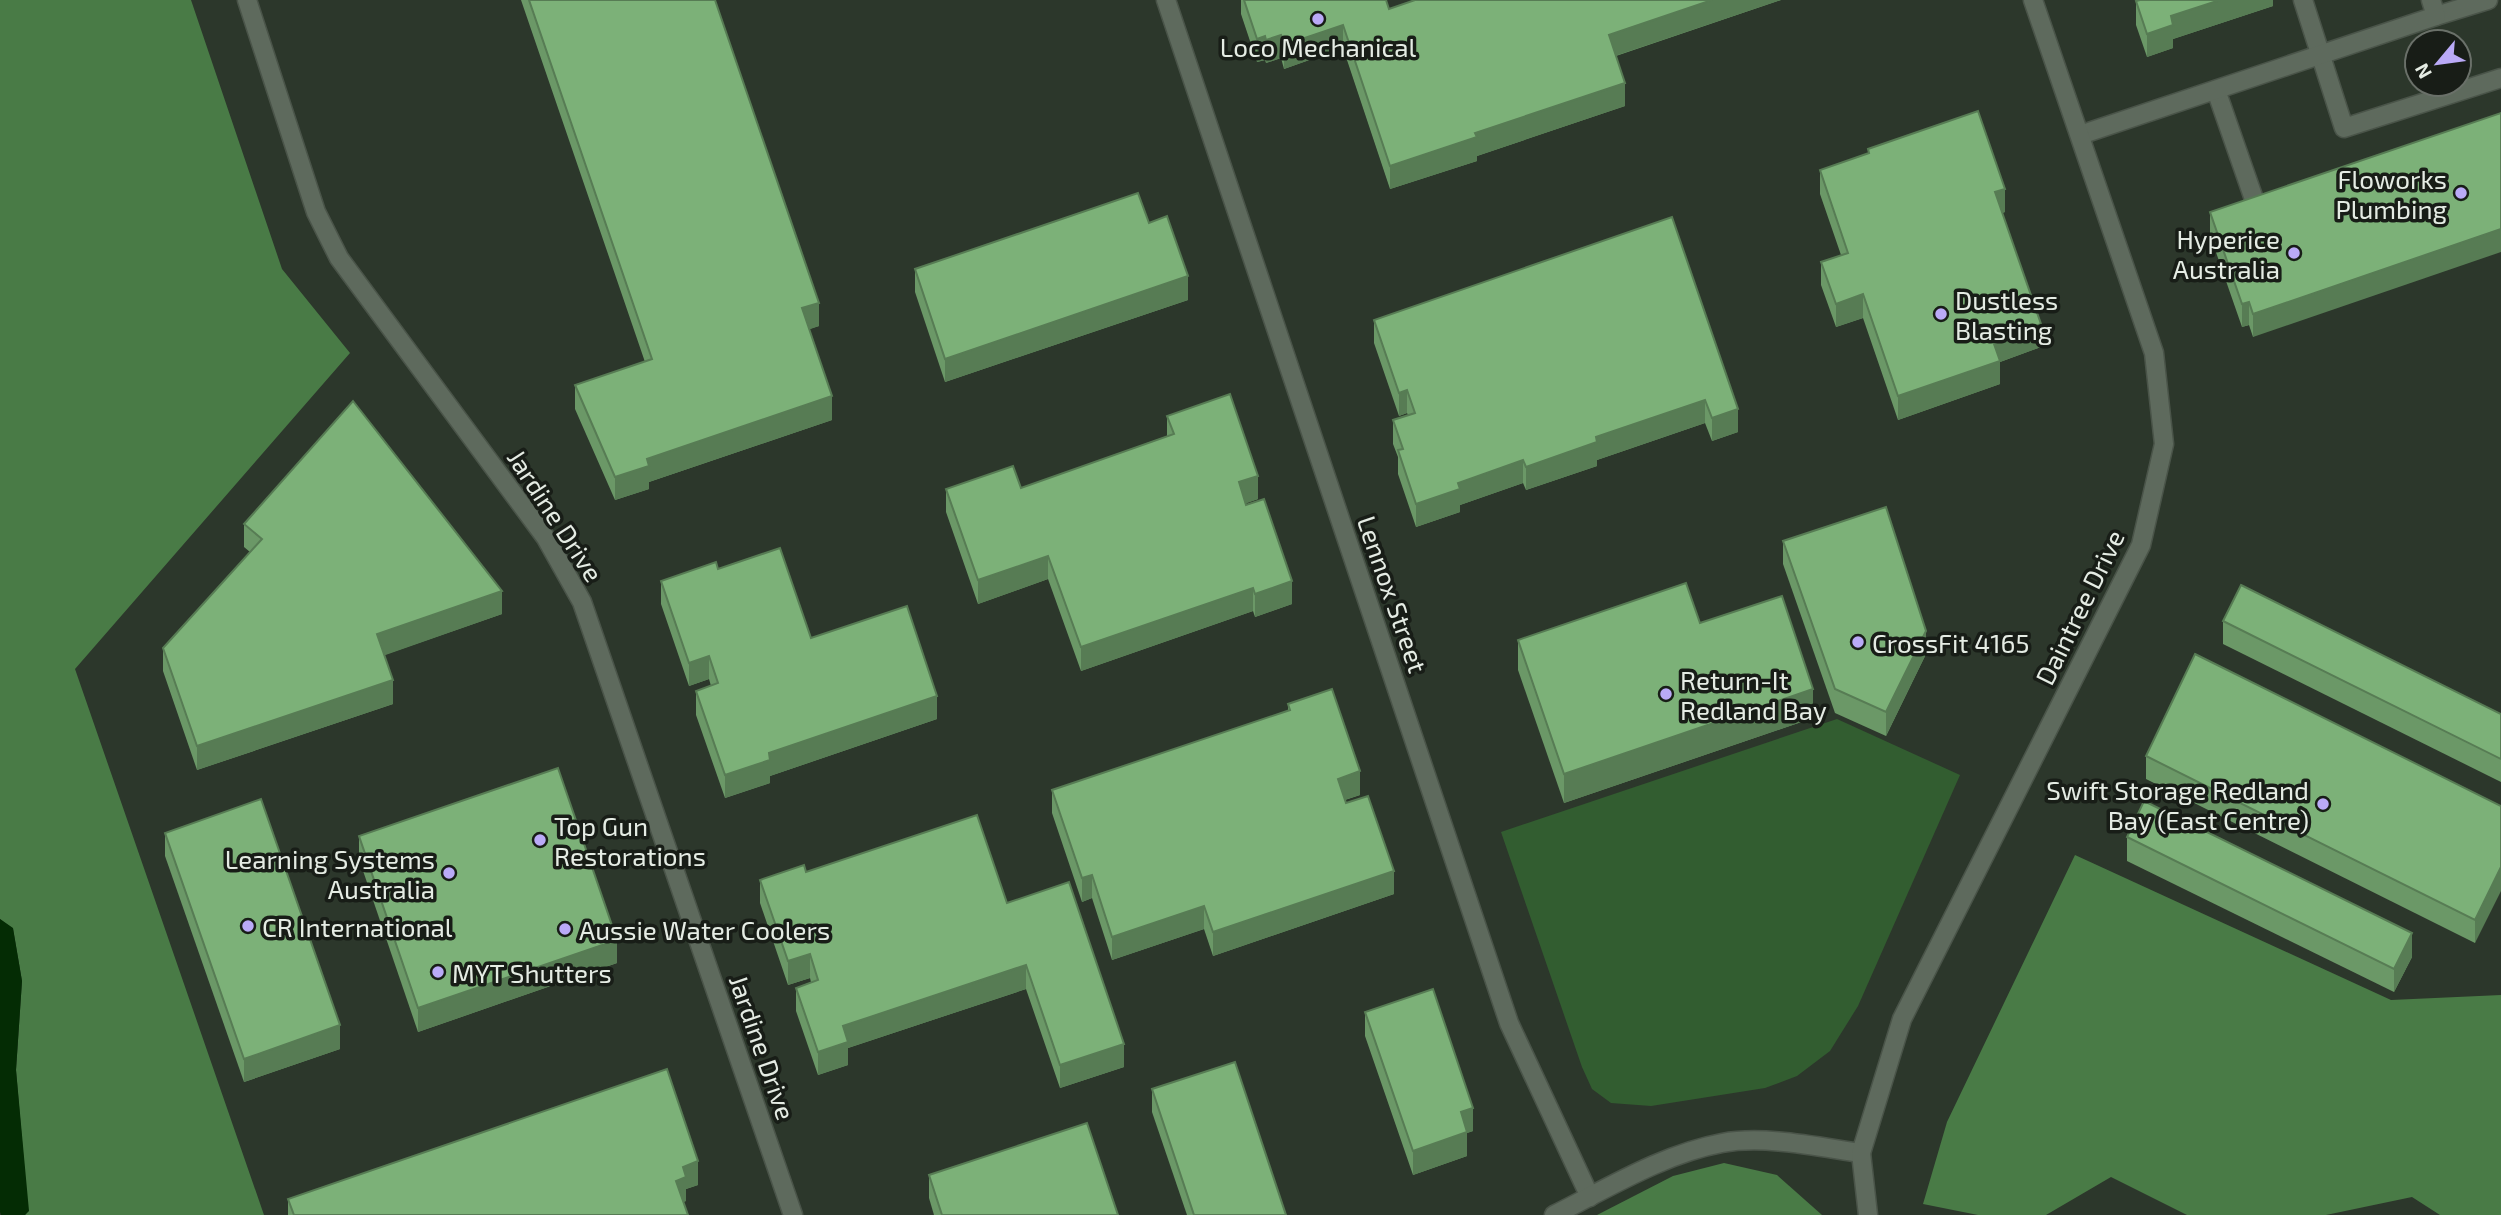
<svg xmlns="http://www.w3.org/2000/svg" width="2501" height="1215" viewBox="0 0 2501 1215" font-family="'Exo 2',sans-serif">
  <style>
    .green { fill: #325d30 }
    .forest { fill: #497b46 }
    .water { fill: #042c04 }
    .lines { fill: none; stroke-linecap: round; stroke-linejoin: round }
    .lane-casing { stroke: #4a5449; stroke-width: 21 }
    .street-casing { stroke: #4a5449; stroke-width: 21 }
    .lane { stroke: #5e6a5d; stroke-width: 18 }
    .street { stroke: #5e6a5d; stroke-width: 18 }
    .wall { fill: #6b9867 }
    .shaded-wall { fill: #577c54 }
    .building { fill: #7cb178; stroke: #577c54; stroke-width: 2 }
    .poi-dot { fill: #baaaf7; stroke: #181d17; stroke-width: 2.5 }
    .labels { text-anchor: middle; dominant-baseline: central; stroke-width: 7; stroke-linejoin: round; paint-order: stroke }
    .poi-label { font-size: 26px; fill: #e5ece4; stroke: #181d17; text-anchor: start }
    .street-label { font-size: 26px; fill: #e5ece4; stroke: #181d17 }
  </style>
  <rect width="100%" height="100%" fill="#2c372b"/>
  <!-- green -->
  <polygon class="green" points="1837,719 1960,775 1858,1006 1830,1051 1797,1076 1765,1088 1651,1106 1611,1103 1592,1089 1582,1067 1501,832"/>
  <!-- forest -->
  <g class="forest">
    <polygon points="0,0 191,0 282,269 350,353 75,669 264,1215 25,1215 28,1211 16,1070 22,981 13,929 0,919"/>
    <polygon points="2075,855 2391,1000 2501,995 2501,1215 2440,1215 2412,1197 2326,1215 2187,1215 2111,1177 2046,1215 1978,1215 1923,1204 1947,1122"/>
    <polygon points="1724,1163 1777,1175 1822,1215 1597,1215 1673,1176"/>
  </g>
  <!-- water -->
  <polygon class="water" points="0,919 13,928 22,981 16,1070 29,1211 25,1215 1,1215 0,1212"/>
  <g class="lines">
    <defs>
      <g id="lane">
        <polyline points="2303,0 2344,128 2501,78"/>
        <polyline points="2436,16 2488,0"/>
        <polyline points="2216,90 2255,202"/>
        <polyline points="2080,135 2436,16 2431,0"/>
      </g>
      <g id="street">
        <polyline points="247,0 316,212 339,258 546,538 582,602 793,1215"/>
        <polyline points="1166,0 1509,1023 1590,1197"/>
        <path d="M1554,1215C1608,1188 1663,1154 1722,1143C1765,1135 1819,1147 1861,1153"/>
        <polyline points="1868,1215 1861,1153 1902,1019 2141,545 2164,444 2154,353 2033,0"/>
      </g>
    </defs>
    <!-- lane casing -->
    <use href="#lane" class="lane-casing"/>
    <!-- street casing -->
    <use href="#street" class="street-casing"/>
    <!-- lane -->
    <use href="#lane" class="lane"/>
    <!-- street -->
    <use href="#street" class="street"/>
  </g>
  <!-- wall -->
  <g class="wall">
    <polygon points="521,0 715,0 819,326 809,329 832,420 649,482 649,489 615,500 575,409 575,385 645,362"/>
    <polygon points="1241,0 1386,0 1389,9 1415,0 1781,0 1616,56 1625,106 1477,156 1477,161 1390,189 1343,48 1284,69 1281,58 1266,63 1265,60 1257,62 1241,14"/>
    <polygon points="2273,0 2273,6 2173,39 2173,48 2147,57 2136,25 2136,1"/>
    <polygon points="2501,113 2253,337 2249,325 2242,327 2210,235 2210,212"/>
    <polygon points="1868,149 2005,212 2002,213 2041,347 2000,362 2000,384 1898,420 1863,318 1836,327 1821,285 1821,262 1841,255 1820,194 1820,170 1868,154"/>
    <polygon points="1672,217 1738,432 1712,441 1705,423 1597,460 1597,466 1526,490 1523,483 1460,505 1460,512 1416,527 1398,474 1398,457 1393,444 1393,420 1408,415 1407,413 1399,416 1374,343 1374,320"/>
    <polygon points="915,269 1188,300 945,382 915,292"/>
    <polygon points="1167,416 1258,499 1246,503 1292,604 1255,617 1253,611 1081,671 1048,579 978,604 946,512 946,489 1021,488 1167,436"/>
    <polygon points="244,524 502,614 384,655 393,704 197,770 163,671 163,648 250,552 244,547"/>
    <polygon points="1783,541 1926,654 1886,736 1835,713 1783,564"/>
    <polygon points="718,569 811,638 937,719 770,776 770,783 725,798 696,715 696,691 711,686 709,679 689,686 661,604 661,581"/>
    <polygon points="2223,621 2501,714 2501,782 2223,644"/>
    <polygon points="1700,623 1813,718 1564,803 1518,670 1518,640"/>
    <polygon points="1288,704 1360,795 1345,800 1394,894 1213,956 1204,929 1112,960 1092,898 1082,902 1052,813 1052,790 1288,711"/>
    <polygon points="2146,756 2501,806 2475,943 2146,779"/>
    <polygon points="165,833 340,1049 244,1082 165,856"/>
    <polygon points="359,836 617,963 418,1032 359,859"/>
    <polygon points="2127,837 2412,957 2394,992 2127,861"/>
    <polygon points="806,872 1007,903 1124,1067 1060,1088 1026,989 848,1048 848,1065 818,1075 796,1011 796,988 811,982 810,978 788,985 760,903 760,880"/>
    <polygon points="1365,1012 1473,1131 1467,1133 1467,1156 1413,1175 1365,1036"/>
    <polygon points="1152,1089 1286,1215 1187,1215 1152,1112"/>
    <polygon points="929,1175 1118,1215 934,1215 929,1198"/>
    <polygon points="698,1185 686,1189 686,1201 683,1202 688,1215 288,1215 288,1199"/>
  </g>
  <!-- shaded-wall -->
  <g class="shaded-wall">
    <polygon points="1712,0 1781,0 1609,58 1609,35"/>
    <polygon points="2220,0 2273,0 2273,6 2173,39 2173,48 2147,57 2147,34 2171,16"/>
    <polygon points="1343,25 1343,48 1284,69 1284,45"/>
    <polygon points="1281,35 1281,58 1266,63 1266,40"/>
    <polygon points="1265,36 1265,60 1257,62 1257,39"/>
    <polygon points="1625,83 1625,106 1477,156 1477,161 1390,189 1390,166 1475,133"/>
    <polygon points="2005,189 2005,212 1995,215 1995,192"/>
    <polygon points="2501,229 2501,252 2253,337 2253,314"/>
    <polygon points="1188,276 1188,300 945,382 945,359"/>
    <polygon points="1863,294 1863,318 1836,327 1836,304"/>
    <polygon points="2249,302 2249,325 2242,327 2242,304"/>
    <polygon points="819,303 819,326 802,332 802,308"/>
    <polygon points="2041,324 2041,347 2000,362 2000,384 1898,420 1898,396 1993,341"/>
    <polygon points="1407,390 1407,413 1399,416 1399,393"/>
    <polygon points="832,396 832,420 649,482 649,489 615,500 615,477 647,459"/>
    <polygon points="1705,400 1705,423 1597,460 1597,466 1526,490 1526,467 1596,437"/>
    <polygon points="1738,409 1738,432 1712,441 1712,418"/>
    <polygon points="1523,460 1523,483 1460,505 1460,512 1416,527 1416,504 1458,483"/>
    <polygon points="1258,476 1258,499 1239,506 1239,482"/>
    <polygon points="1048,556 1048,579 978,604 978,580"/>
    <polygon points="1292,581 1292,604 1255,617 1255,594"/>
    <polygon points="1253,588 1253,611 1081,671 1081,647"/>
    <polygon points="502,591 502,614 377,658 377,634"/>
    <polygon points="1926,631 1926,654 1886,736 1886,712"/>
    <polygon points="709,656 709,679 689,686 689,663"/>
    <polygon points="393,680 393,704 197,770 197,746"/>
    <polygon points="1813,689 1813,718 1564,803 1564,774"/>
    <polygon points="937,696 937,719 770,776 770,783 725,798 725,775 769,753"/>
    <polygon points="1360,771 1360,795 1338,802 1338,779"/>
    <polygon points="2501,867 2501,891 2475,943 2475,920"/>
    <polygon points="1394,871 1394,894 1213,956 1213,932"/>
    <polygon points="1092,875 1092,898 1082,902 1082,878"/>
    <polygon points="1204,906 1204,929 1112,960 1112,937"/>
    <polygon points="2412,933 2412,957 2394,992 2394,969"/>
    <polygon points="617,940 617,963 418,1032 418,1008"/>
    <polygon points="810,954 810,978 788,985 788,961"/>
    <polygon points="1026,965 1026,989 848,1048 848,1065 818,1075 818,1052 843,1026"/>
    <polygon points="340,1025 340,1049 244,1082 244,1059"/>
    <polygon points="1124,1044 1124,1067 1060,1088 1060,1065"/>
    <polygon points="1473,1108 1473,1131 1467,1133 1467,1156 1413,1175 1413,1151 1461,1112"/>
    <polygon points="698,1161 698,1185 686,1189 686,1201 676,1204 676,1181 683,1167"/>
  </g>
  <!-- building -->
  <g class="building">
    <polygon points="529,0 715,0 819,303 802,308 832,396 647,459 649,466 615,477 575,385 652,359"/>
    <polygon points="1244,0 1386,0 1389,9 1415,0 1712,0 1609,35 1625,83 1475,133 1477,137 1390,166 1343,25 1284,45 1281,35 1266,40 1265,36 1257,39"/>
    <polygon points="2140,0 2220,0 2171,16 2173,25 2147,34 2136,1"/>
    <polygon points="1978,111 2005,189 1995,192 2041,324 1993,341 2000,361 1898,396 1863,294 1836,304 1821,262 1848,253 1820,170 1869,153 1868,149"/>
    <polygon points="2501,113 2501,229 2253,314 2249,302 2242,304 2210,212"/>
    <polygon points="1138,193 1149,223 1167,216 1188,276 945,359 915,269"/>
    <polygon points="1672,217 1738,409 1712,418 1705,400 1596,437 1597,442 1526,467 1523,460 1458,483 1460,489 1416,504 1398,450 1403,449 1393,420 1415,413 1407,390 1399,393 1374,320"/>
    <polygon points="1230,394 1258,476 1239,482 1246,505 1264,499 1292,581 1255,594 1253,588 1081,647 1048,556 978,580 946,489 1013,466 1021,488 1174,434 1167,416"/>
    <polygon points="353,401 502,591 377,634 393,680 197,746 163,648 262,539 244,524"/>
    <polygon points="1886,507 1926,631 1886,712 1835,689 1783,541"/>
    <polygon points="780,548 811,638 907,606 937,696 769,753 770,760 725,775 696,691 718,683 709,656 689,663 661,581 716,562 718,569"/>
    <polygon points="1686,583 1700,623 1782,596 1813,689 1564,774 1518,640"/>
    <polygon points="2241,585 2501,714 2501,759 2223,621"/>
    <polygon points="2195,654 2501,806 2501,867 2475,920 2146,756"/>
    <polygon points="1332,689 1360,771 1338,779 1346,803 1368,796 1394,871 1213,932 1204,906 1112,937 1092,875 1082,878 1052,790 1290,710 1288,704"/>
    <polygon points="558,768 617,940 418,1008 359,836"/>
    <polygon points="261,799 340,1025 244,1059 165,833"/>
    <polygon points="2144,801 2412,933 2394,969 2127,837"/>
    <polygon points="977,815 1007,903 1069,882 1124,1044 1060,1065 1026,965 843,1026 848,1042 818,1052 796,988 818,980 810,954 788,961 760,880 804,865 806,872"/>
    <polygon points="1433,989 1473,1108 1461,1112 1467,1132 1413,1151 1365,1012"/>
    <polygon points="1235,1062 1286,1215 1194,1215 1152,1089"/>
    <polygon points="667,1069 698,1161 683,1167 686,1177 676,1181 688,1215 294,1215 288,1199"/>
    <polygon points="1087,1123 1118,1215 942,1215 929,1175"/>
  </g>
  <!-- markers -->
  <g class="poi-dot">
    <circle cx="1318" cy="19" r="7"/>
    <circle cx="2461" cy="193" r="7"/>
    <circle cx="2294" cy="253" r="7"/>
    <circle cx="1941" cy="314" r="7"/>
    <circle cx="1858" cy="642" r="7"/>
    <circle cx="1666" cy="694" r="7"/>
    <circle cx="2323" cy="804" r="7"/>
    <circle cx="540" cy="840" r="7"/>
    <circle cx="449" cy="873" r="7"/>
    <circle cx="248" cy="926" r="7"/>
    <circle cx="565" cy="929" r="7"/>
    <circle cx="438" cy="972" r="7"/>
  </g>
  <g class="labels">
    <!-- poi labels -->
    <g class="poi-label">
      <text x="1318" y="46" text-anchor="middle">Loco Mechanical</text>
      <text x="2447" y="178" text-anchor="end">Floworks<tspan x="2447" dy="30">Plumbing</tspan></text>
      <text x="2280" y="238" text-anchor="end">Hyperice<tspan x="2280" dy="30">Australia</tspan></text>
      <text x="1955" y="299">Dustless<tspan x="1955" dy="30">Blasting</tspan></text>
      <text x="1872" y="642">CrossFit 4165</text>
      <text x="1680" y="679">Return-It<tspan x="1680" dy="30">Redland Bay</tspan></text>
      <text x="2309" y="789" text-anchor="end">Swift Storage Redland<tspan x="2309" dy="30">Bay (East Centre)</tspan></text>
      <text x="554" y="825">Top Gun<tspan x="554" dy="30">Restorations</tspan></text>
      <text x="435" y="858" text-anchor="end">Learning Systems<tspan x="435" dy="30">Australia</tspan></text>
      <text x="262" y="926">CR International</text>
      <text x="579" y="929">Aussie Water Coolers</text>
      <text x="452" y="972">MYT Shutters</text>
    </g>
    <!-- street labels -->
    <g class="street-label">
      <text transform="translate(556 515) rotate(57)">Jardine Drive</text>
      <text transform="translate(1393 594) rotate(71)">Lennox Street</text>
      <text transform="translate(2079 607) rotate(-64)">Daintree Drive</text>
      <text transform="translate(763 1047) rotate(71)">Jardine Drive</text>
    </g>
  </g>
  <!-- north arrow -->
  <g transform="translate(2438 63) rotate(241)"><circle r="33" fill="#181d17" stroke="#6a7069" stroke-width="2"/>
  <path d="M0-5L12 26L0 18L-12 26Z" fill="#baaaf7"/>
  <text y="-10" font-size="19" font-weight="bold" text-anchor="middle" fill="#e5ece4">N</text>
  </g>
</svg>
